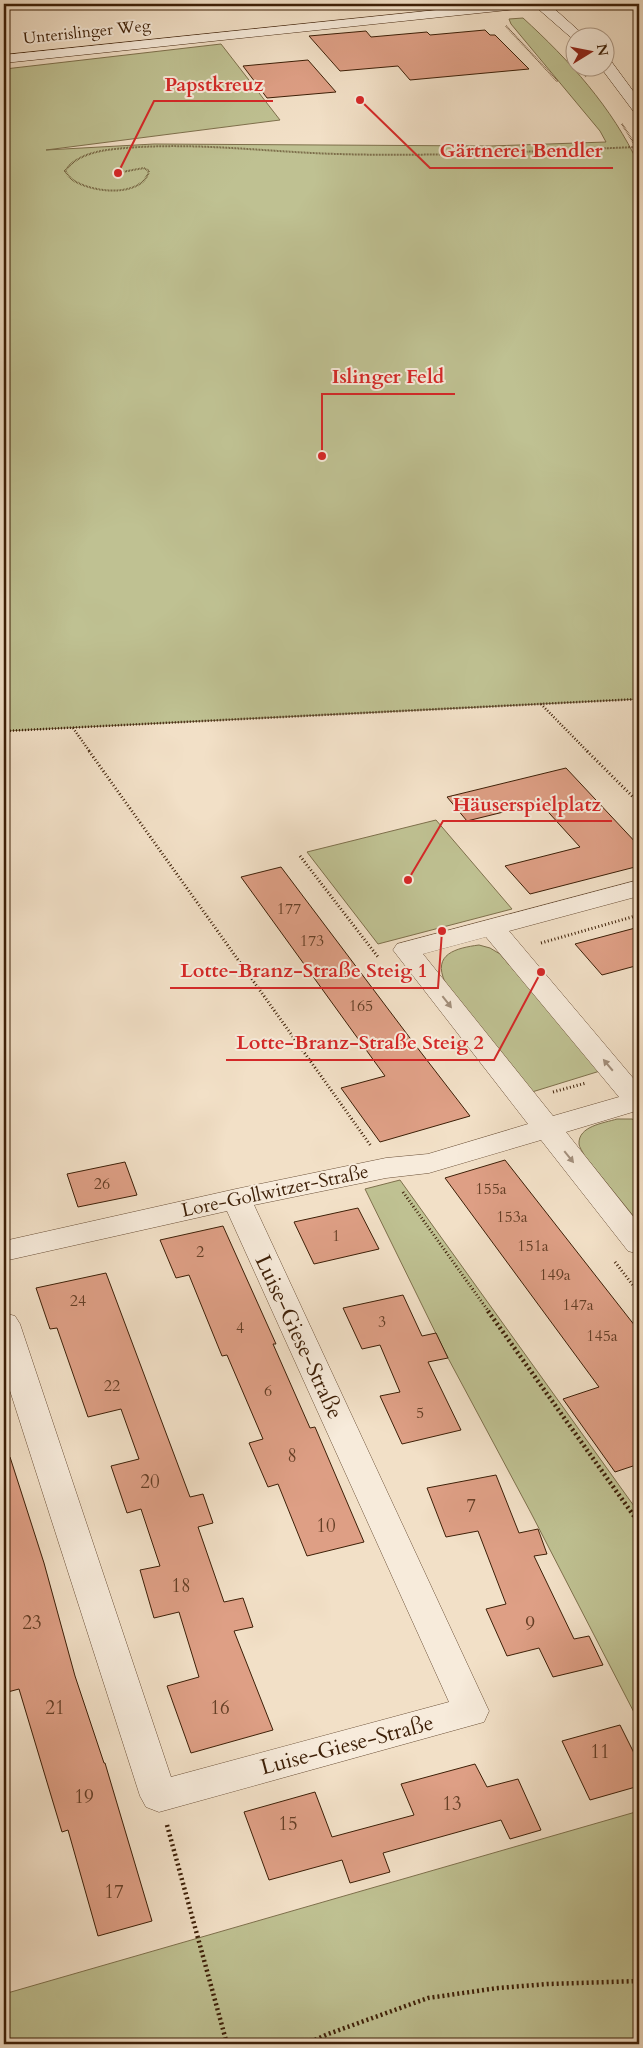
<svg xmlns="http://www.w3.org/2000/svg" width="643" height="2048" viewBox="0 0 643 2048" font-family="Cardo,serif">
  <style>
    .green { fill: #bfc192; stroke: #7e704c }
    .building { fill: #de9f85; stroke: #3d1f07 }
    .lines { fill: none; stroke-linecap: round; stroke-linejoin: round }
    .street-casing { stroke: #6a4f37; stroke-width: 1 }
    .secondary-casing { stroke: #3d1f07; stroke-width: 1 }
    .path-far3 { stroke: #3d1f07; stroke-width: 2; stroke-dasharray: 0.5 1; stroke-linecap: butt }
    .path-far2 { stroke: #3d1f07; stroke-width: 2.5; stroke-dasharray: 1 2; stroke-linecap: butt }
    .path-far1 { stroke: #3d1f07; stroke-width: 3; stroke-dasharray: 1 2.5; stroke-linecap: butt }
    .path { stroke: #3d1f07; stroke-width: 4.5; stroke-dasharray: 2 3; stroke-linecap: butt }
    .street { fill: #f7ebdb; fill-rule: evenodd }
    .secondary { fill: #f7ebdb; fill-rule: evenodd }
    .oneway { fill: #a38f7c }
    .labels { text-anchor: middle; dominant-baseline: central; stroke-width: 4; stroke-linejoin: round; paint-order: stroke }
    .far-street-label { font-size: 16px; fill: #3d1f07; stroke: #f7ebdb }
    .number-label { font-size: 16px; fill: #653f26 }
    .street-label { font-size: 19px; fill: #3d1f07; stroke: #f7ebdb }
    .near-number-label { font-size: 19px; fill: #653f26 }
    .near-street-label { font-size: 22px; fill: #3d1f07; stroke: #f7ebdb }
    .leader { fill: none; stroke: #d62828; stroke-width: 2 }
    .callout-dot { fill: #d62828; stroke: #f7ebdb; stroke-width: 2 }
    .callout-label { font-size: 20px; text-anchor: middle; font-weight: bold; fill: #d62828; stroke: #f7ebdb; stroke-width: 4; stroke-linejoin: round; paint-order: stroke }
  </style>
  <rect width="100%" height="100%" fill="#f2e0c7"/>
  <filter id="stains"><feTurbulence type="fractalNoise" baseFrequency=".004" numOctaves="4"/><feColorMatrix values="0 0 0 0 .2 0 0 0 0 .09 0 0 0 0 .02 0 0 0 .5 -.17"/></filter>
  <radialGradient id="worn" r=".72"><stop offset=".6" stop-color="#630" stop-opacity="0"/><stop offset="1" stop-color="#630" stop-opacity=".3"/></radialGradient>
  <!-- green -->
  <g class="green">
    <path d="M523,18C569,60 612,107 639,165V699L6,731L4,777V68L5,69L221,44L280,120L46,150L154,144L490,146L606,142L600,131L511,24L509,19Z"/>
    <polygon points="436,820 512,909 378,944 307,852"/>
    <path d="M479,945L490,948L500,954L600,1071L532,1092L445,982C432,954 456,948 479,945Z"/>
    <path d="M617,1119H632L639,1122V1223L584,1155C583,1152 579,1147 579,1144C578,1126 604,1123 617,1119Z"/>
    <polygon points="400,1180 639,1513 639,1722 531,1513 448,1358 365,1189"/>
    <polygon points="639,1811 639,2044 4,2044 4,1994"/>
  </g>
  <!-- building -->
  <g class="building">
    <polygon points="485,30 490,35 495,35 529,69 410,80 398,66 340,71 309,36 366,31 371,37 427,32 430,35"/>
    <polygon points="308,60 336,92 267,98 243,66"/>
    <polygon points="566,768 639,846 639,866 530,894 505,866 580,847 540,803 467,821 447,797"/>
    <polygon points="281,867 416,1046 470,1116 380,1142 341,1088 385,1076 241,877"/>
    <polygon points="639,927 639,965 602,975 575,944"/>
    <polygon points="505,1160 639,1331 639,1464 615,1472 563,1399 599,1387 445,1178"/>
    <polygon points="125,1162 137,1195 78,1207 67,1174"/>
    <polygon points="358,1208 379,1249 314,1264 294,1222"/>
    <polygon points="223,1226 276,1344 273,1344 310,1428 315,1427 364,1542 307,1556 278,1484 268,1487 249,1443 263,1439 227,1355 222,1356 189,1275 176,1278 160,1240"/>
    <polygon points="106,1273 190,1497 203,1494 213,1523 198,1527 224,1602 243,1598 253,1627 234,1631 273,1730 191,1753 167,1686 199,1677 179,1612 154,1618 140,1570 160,1566 141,1509 127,1513 111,1466 139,1459 121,1409 88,1417 57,1328 50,1329 36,1288"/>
    <polygon points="403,1295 422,1336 436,1333 448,1358 428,1362 461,1430 402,1444 380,1396 400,1392 380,1345 362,1349 343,1308"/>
    <polygon points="10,1457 44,1563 75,1676 104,1763 105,1763 152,1921 98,1936 68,1830 62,1832 19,1689 4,1693 4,1458"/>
    <polygon points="496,1475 519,1533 538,1529 547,1554 534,1556 574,1639 589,1636 603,1665 553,1677 539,1648 507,1656 486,1609 506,1604 478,1531 446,1537 427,1488"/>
    <polygon points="620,1725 639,1763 639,1786 590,1800 562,1741"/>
    <polygon points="475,1764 487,1787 518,1779 541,1830 510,1839 501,1820 383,1853 390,1872 350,1883 342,1860 269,1880 244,1812 315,1792 332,1837 414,1815 401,1784"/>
  </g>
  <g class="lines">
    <defs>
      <path id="street" d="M639,880V896L509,931L639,1085V1112L636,1111L566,1132L639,1224V1254L628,1251L541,1140L429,1173L386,1178L254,1205L489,1711L484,1722L159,1812L146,1807L140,1796L4,1372V1313L15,1316L20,1324L171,1777L449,1702L227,1211L4,1261V1241L236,1189L386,1158L428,1154L528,1124L393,950L397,944ZM486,937L619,1097L553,1116L423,954Z"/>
      <g id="secondary">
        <polygon points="494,4 549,4 587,38 576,38 575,41 536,7 4,63 4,55"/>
        <polygon points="606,60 611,61 639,99 639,114 634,112 601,68 606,68"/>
      </g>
    </defs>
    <!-- street casing -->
    <use href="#street" class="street-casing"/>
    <!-- secondary casing -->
    <use href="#secondary" class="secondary-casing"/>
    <!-- path-far3 -->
    <g class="path-far3">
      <polyline points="580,4 585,8 615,4"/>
      <polyline points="506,26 558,82"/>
      <polyline points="567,55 576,64"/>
      <polyline points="579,68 586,77"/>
      <polyline points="622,124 639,151"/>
      <path d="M122,172L144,168L149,171C142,198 92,193 73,180C70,178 67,174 65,171C76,155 97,151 115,149C190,141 264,152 338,154C438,157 538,151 637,147"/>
    </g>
    <!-- path-far2 -->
    <g class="path-far2">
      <polyline points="541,704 588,752"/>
      <polyline points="73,728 90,752"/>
      <polyline points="4,731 639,699"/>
    </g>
    <!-- path-far1 -->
    <g class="path-far1">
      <polyline points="89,751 371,1146"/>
      <polyline points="587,751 639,803"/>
      <polyline points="300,856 378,957"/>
      <polyline points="541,943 639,915"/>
      <polyline points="553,1092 586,1083"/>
      <polyline points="403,1192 489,1312"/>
      <polyline points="615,1262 639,1293"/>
    </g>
    <!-- path -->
    <g class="path">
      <polyline points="488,1311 639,1523"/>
      <polyline points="167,1825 227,2044"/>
      <polyline points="306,2044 328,2034 428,1998 498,1988 548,1984 639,1981"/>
    </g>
    <!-- street -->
    <use href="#street" class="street"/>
    <!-- secondary -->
    <use href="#secondary" class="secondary"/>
  </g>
  <!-- one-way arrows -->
  <defs><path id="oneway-solid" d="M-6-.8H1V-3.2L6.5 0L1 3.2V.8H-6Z" transform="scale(1.25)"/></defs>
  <g class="oneway">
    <use href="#oneway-solid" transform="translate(447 1002) rotate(52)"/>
    <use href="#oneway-solid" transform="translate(608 1065) rotate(-130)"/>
    <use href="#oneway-solid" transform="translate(569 1157) rotate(51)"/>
  </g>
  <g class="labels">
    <!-- far-street labels -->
    <g class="far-street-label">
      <text transform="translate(87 32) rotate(-6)">Unterislinger Weg</text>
    </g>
    <!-- number labels -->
    <g class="number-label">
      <text x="289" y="909">177</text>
      <text x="312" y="941">173</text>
      <text x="361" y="1006">165</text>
      <text x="102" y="1184">26</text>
      <text x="491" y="1189">155a</text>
      <text x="512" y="1217">153a</text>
      <text x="336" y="1236">1</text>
      <text x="533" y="1246">151a</text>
      <text x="200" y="1252">2</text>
      <text x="555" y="1275">149a</text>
      <text x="78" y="1301">24</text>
      <text x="578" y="1305">147a</text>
      <text x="382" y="1322">3</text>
      <text x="240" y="1328">4</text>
      <text x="602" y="1336">145a</text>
      <text x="112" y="1386">22</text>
      <text x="268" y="1391">6</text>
      <text x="420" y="1413">5</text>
    </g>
    <!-- street labels -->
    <g class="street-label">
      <text transform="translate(275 1191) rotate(-12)">Lore-Gollwitzer-Straße</text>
    </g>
    <!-- near-number labels -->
    <g class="near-number-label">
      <text x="292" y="1456">8</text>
      <text x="150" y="1482">20</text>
      <text x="471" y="1506">7</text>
      <text x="326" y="1526">10</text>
      <text x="181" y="1586">18</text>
      <text x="32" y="1623">23</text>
      <text x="530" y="1624">9</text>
      <text x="55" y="1708">21</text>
      <text x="220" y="1708">16</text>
      <text x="600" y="1752">11</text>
      <text x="84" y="1797">19</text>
      <text x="452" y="1804">13</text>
      <text x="288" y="1824">15</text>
      <text x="114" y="1892">17</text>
    </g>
    <!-- near-street labels -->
    <g class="near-street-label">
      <text transform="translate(299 1337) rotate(65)">Luise-Giese-Straße</text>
      <text transform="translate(347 1745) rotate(-15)">Luise-Giese-Straße</text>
    </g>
  </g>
  <!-- callouts -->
  <path class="leader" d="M118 173L154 101H273M360 100L430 168H613M322 456L322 394H455M408 880L443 821H612M442 931L438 988H170M541 972L494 1060H226"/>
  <g class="callout-dot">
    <circle cx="118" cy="173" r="5"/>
    <circle cx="360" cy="100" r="5"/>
    <circle cx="322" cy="456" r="5"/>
    <circle cx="408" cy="880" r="5"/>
    <circle cx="442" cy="931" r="5"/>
    <circle cx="541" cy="972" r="5"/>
  </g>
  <g class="callout-label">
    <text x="214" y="91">Papstkreuz</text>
    <text x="521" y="157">Gärtnerei Bendler</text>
    <text x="388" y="383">Islinger Feld</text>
    <text x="527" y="811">Häuserspielplatz</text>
    <text x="304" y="977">Lotte-Branz-Straße Steig 1</text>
    <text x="360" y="1049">Lotte-Branz-Straße Steig 2</text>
  </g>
  <!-- margin -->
  <rect width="643" height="2048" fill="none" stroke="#f2e0c7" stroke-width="20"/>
  <rect x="5" y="5" width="633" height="2038" fill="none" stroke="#3d1f07" stroke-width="2.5"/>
  <rect x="10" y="10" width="623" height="2028" fill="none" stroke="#3d1f07"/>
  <!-- north arrow -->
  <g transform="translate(590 52) rotate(80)"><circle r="24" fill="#f7ebdb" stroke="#ad9986"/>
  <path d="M0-4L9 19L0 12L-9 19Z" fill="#8f2418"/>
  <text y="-8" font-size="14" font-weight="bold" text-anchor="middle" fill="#3d1f07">N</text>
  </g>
  <rect width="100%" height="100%" filter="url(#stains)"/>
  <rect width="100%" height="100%" fill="url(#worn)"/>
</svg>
